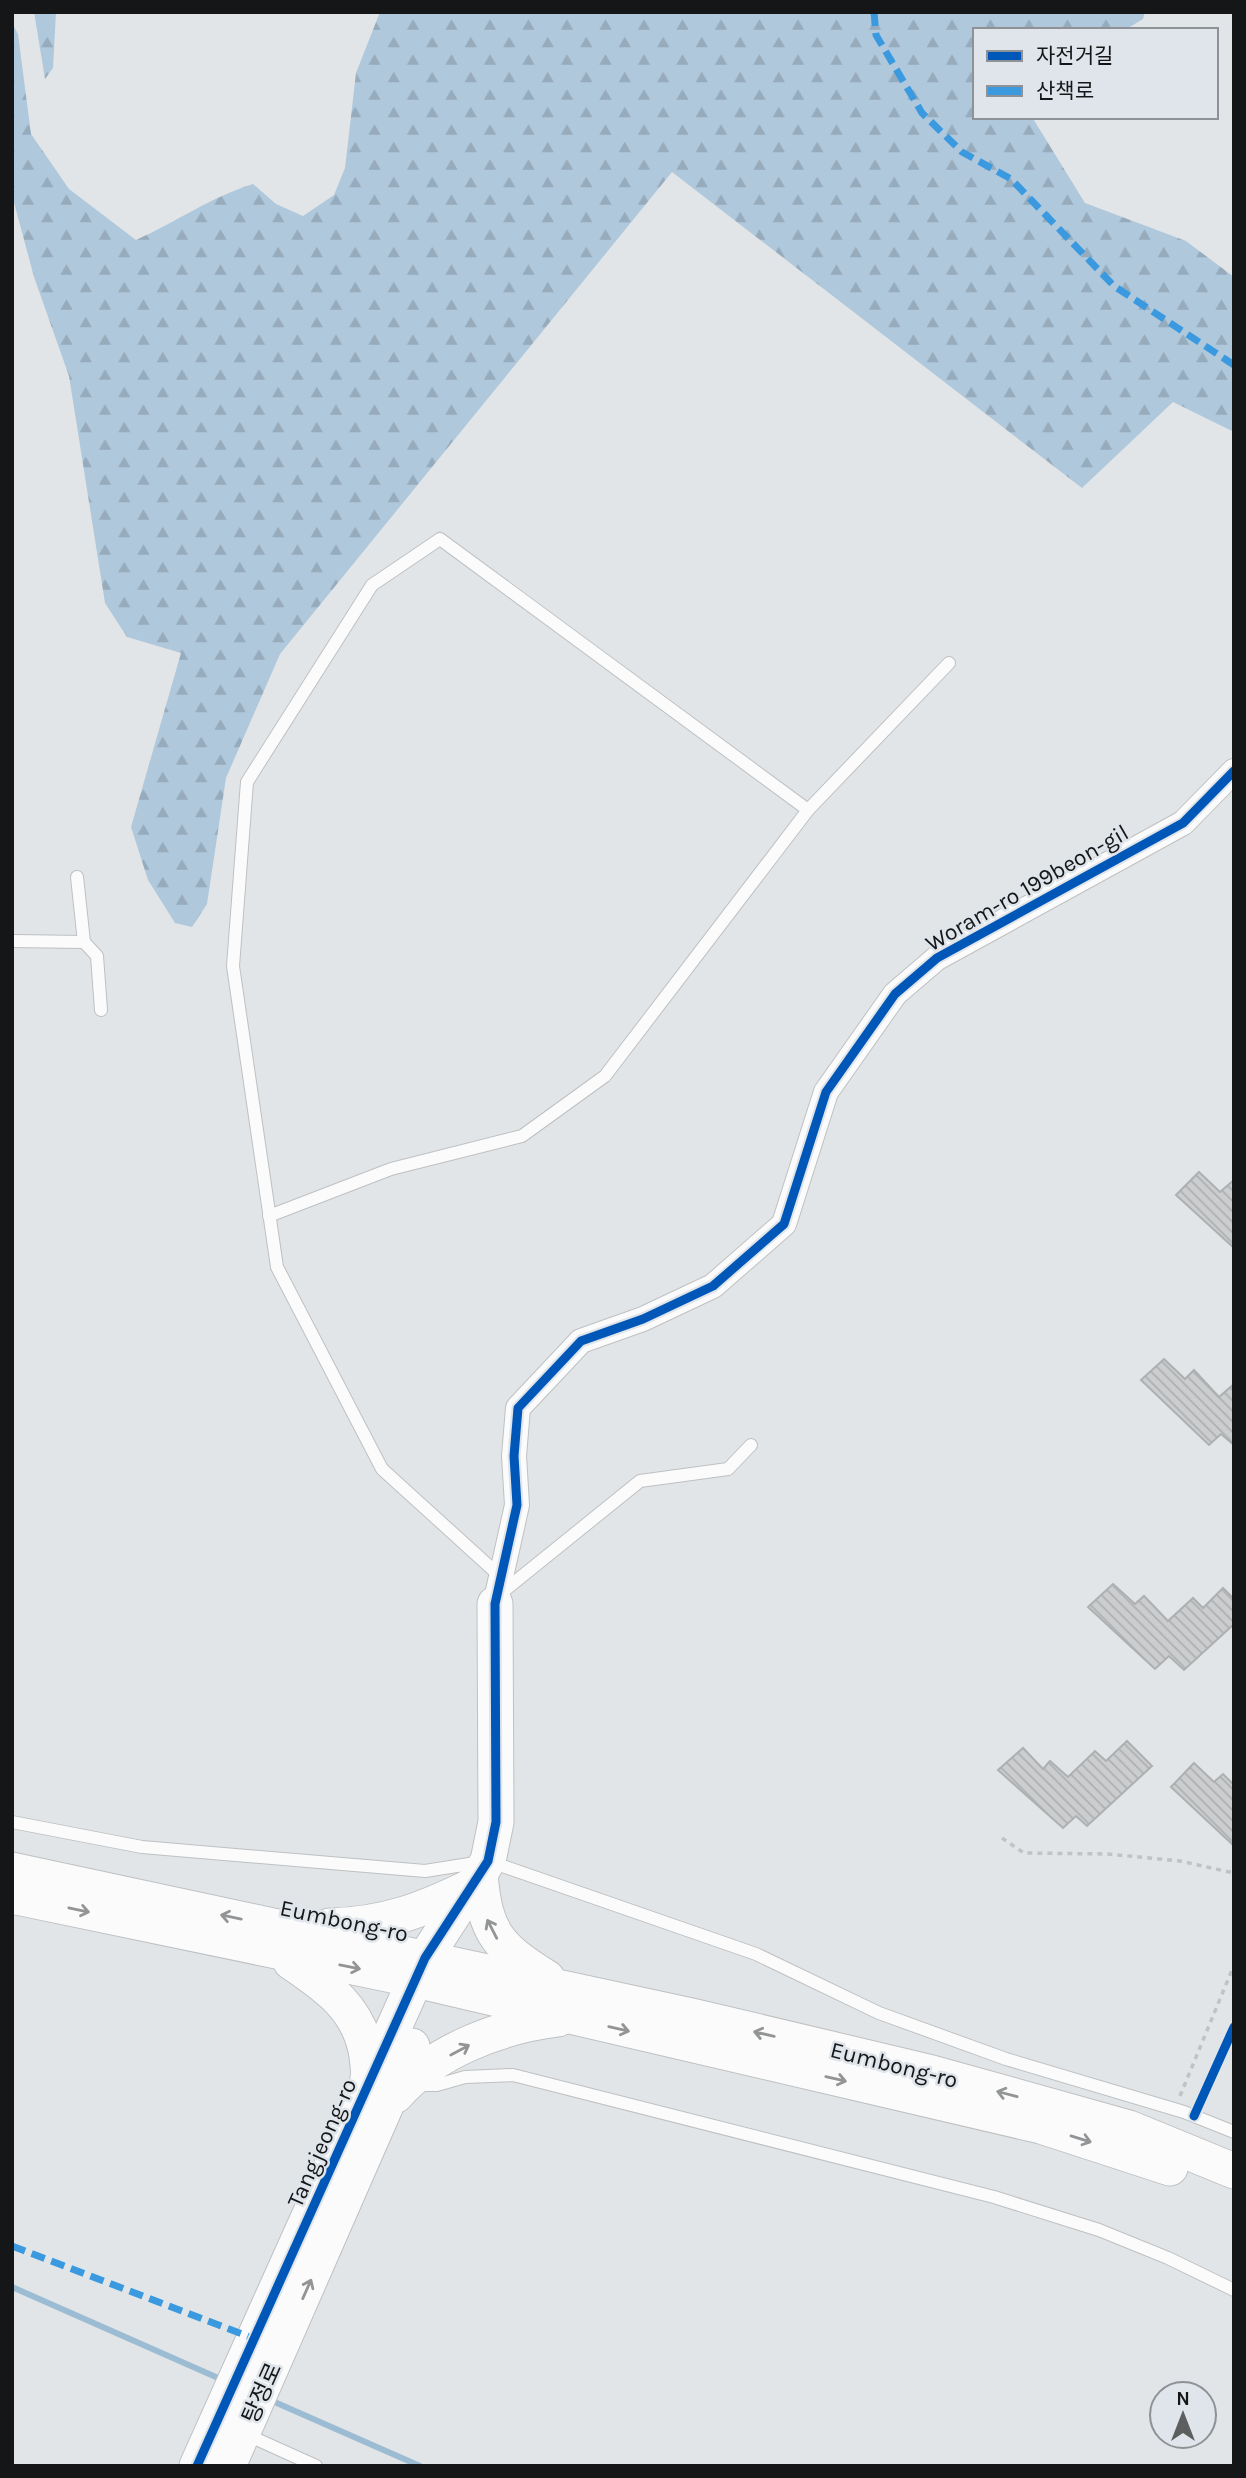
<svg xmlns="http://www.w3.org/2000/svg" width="1246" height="2478" viewBox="0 0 1246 2478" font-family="Karla,'Noto Sans KR',sans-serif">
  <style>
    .forest { fill: url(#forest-firs) }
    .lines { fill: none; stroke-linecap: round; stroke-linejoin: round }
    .stream { stroke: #9cbcd4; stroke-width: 6 }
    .building { fill: url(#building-back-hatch); stroke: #adb0b1; stroke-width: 2 }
    .lane-casing { stroke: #bec0c2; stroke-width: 14 }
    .street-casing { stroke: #bec0c2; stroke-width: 26 }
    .secondary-casing { stroke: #bec0c2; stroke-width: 37 }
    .path { stroke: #c1c2c3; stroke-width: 3.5; stroke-dasharray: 5 5; stroke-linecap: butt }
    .lane { stroke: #fbfbfb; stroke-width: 12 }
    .street { stroke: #fbfbfb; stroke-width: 24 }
    .secondary { stroke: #fbfbfb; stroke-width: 35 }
    .quiet { stroke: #3b9adf; stroke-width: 7; stroke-dasharray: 14 7; stroke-linecap: butt }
    .cycleway-casing { stroke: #dfe5ea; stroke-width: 13 }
    .cycleway { stroke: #0057b8; stroke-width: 9 }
    .oneway { stroke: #939495 }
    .labels { text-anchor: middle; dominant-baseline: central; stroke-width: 5; stroke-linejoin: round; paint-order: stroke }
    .street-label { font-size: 23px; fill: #141618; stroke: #dfe5ea }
  </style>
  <defs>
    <pattern id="forest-firs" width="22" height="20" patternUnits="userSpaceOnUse" patternTransform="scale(1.75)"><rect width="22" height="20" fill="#afc8dc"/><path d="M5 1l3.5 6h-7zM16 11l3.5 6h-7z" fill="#96abbc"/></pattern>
    <pattern id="building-back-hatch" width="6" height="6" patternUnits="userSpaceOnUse" patternTransform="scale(1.75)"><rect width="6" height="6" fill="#cbcdcf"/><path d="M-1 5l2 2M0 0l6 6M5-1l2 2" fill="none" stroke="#adafb1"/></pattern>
  </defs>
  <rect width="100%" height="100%" fill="#e2e5e7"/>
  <!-- forest -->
  <g class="forest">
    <polygon points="34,12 56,12 53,68 45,79"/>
    <path d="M380,12H1145L1143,19L1125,30H975V117H1032L1085,203L1186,241L1234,277V432L1173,402L1082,488L672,172L280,654L226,778L207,904L192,927L175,923L148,880L131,827L181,653L127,637L105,603L69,376L34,277L12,195V23L18,34L31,134L69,189L136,240C176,222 211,197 253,184L276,204L303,216L334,195L345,168L356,73Z"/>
  </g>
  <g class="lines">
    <!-- stream -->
    <g class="stream">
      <polyline points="12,2287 225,2381"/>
      <polyline points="270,2400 420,2466"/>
    </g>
  </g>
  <!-- building -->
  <g class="building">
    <polygon points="1199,1172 1220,1192 1234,1180 1234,1248 1176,1195"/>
    <polygon points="1164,1359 1185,1379 1194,1370 1219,1397 1234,1384 1234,1445 1221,1434 1209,1445 1141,1380"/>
    <polygon points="1113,1584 1135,1604 1144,1596 1168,1621 1193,1598 1203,1608 1223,1588 1234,1599 1234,1624 1184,1670 1169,1656 1155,1669 1088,1607"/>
    <polygon points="1127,1741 1152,1766 1087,1826 1076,1816 1063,1828 998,1770 1023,1748 1043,1769 1050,1761 1068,1777 1095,1751 1106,1761"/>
    <polygon points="1194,1763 1214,1782 1223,1774 1234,1785 1234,1846 1171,1787"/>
  </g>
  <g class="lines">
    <defs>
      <g id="lane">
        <polyline points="808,810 949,663"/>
        <polyline points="77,877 84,942"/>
        <polyline points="12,941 84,942 97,956 101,1010"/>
        <polyline points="269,1216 391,1169 522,1136 605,1076 808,810 440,539 372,585 247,782 233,966 277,1267 382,1469 501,1577"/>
        <polyline points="500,1594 640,1481 728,1469 751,1445"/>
        <polyline points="12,1822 142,1847 425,1871 488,1861 756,1954 879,2013 1006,2059 1184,2112 1234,2132"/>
        <polyline points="419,2085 437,2085 465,2077 513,2075 994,2197 1099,2230 1168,2258 1234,2290"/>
        <polyline points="243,2433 316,2466"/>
      </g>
      <polyline id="street" points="495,1604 517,1505 514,1456 518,1408 581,1341 643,1319 713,1286 784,1224 826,1092 895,994 937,958 1183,823 1234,771"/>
      <g id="secondary">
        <polyline points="12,1870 692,2016 932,2073 1129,2128 1234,2171"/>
        <path d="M480,1874C485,1934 498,1947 547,1978"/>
        <polyline points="12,1896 416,1980 1041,2126 1170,2168"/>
        <path d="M329,1926C384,1925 423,1910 472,1886"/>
        <path d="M291,1962C328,1987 360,2009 367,2056C368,2066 370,2074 367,2083"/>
        <path d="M396,2095C434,2051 501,2026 558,2019"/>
        <polyline points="197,2466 425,1958 488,1861 496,1822 495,1604"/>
        <polyline points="228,2466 412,2046"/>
      </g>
    </defs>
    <!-- lane casing -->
    <use href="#lane" class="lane-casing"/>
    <!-- street casing -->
    <use href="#street" class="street-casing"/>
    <!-- secondary casing -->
    <use href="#secondary" class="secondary-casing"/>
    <!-- path -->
    <g class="path">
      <polyline points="1002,1838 1024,1853 1108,1854 1180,1861 1234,1873"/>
      <polyline points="1180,2096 1234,1965"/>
    </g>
    <!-- lane -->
    <use href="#lane" class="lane"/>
    <!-- street -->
    <use href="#street" class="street"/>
    <!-- secondary -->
    <use href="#secondary" class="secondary"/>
    <!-- quiet -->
    <g class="quiet">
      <polyline points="874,12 876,35 922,113 962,152 1011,179 1114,286 1234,365"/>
      <polyline points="12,2246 255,2339"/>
    </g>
    <defs>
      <g id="cycleway">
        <polyline points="1194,2116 1234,2027"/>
        <polyline points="197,2466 425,1958 488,1861 496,1822 495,1604 517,1505 514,1456 518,1408 581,1341 643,1319 713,1286 784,1224 826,1092 895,994 937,958 1183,823 1234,771"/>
      </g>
    </defs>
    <!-- cycleway casing -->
    <use href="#cycleway" class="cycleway-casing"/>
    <!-- cycleway -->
    <use href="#cycleway" class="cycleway"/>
  </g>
  <!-- one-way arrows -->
  <defs><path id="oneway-shaft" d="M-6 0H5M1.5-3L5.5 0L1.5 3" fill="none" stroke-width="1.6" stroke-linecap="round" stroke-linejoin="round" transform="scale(1.75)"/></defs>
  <g class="oneway">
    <use href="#oneway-shaft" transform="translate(79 1910) rotate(12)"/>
    <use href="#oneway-shaft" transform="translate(231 1917) rotate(-168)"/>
    <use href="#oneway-shaft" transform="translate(492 1929) rotate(-117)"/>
    <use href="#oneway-shaft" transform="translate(350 1967) rotate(11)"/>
    <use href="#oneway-shaft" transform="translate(619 2029) rotate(13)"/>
    <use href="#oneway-shaft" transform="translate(764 2034) rotate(-167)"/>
    <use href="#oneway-shaft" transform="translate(460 2050) rotate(-28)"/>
    <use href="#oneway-shaft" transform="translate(836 2079) rotate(13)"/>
    <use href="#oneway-shaft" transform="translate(1007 2094) rotate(-165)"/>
    <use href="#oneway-shaft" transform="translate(1081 2139) rotate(17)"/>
    <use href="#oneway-shaft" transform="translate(307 2289) rotate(-66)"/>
  </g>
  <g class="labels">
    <!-- street labels -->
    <g class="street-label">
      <text transform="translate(1027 888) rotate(-30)">Woram-ro 199beon-gil</text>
      <text transform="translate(344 1921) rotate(12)">Eumbong-ro</text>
      <text transform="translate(894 2065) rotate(14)">Eumbong-ro</text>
      <text transform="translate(322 2143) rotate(-66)">Tangjeong-ro</text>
      <text transform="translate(262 2393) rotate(-66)">탕정로</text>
    </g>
  </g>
  <!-- border -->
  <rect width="1246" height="2478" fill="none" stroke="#141618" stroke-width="28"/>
  <!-- legend -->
  <rect x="973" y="28" width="245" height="91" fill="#dfe5ea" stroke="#8e9296" stroke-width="2"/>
  <rect x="987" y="51" width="35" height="10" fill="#0057b8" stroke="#8e9296" stroke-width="2"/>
  <text x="1036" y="63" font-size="21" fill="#141618">자전거길</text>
  <rect x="987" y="86" width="35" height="10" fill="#3b9adf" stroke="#8e9296" stroke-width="2"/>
  <text x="1036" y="98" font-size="21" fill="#141618">산책로</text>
  <!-- north arrow -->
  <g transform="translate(1183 2415)"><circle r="33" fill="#dfe5ea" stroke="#8e9296" stroke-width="2"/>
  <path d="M0-5L12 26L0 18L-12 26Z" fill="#5c5e60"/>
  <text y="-10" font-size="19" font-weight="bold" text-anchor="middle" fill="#141618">N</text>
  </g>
</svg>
